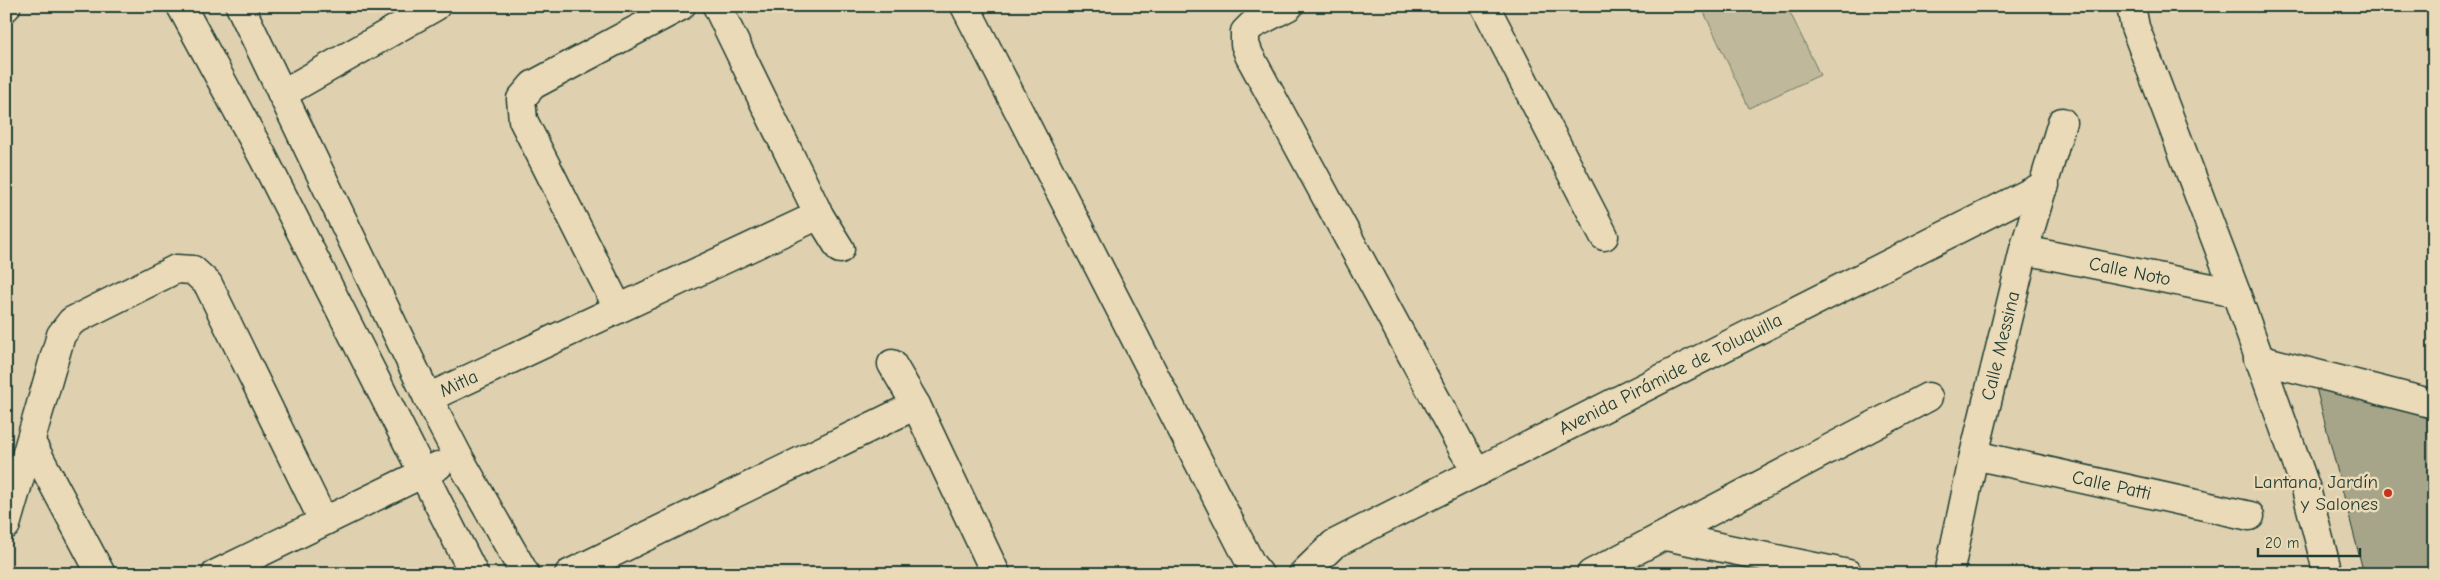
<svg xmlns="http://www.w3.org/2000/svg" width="2440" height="580" viewBox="0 0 2440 580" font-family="'Comic Neue',sans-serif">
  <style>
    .green { fill: #bfb89b; stroke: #6f7a68 }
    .building { fill: #a6a58a; stroke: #1f3d34 }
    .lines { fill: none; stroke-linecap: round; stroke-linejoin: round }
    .minor-casing { stroke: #1f3d34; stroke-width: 31 }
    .minor { stroke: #ebdab7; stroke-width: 28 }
    .poi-dot { fill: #c8321e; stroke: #ebdab7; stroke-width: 2 }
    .labels { text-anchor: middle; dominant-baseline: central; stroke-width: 5; stroke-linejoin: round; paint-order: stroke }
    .street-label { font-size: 19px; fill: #1f3d34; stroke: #ebdab7 }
    .poi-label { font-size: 19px; fill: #1f3d34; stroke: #ebdab7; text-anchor: end }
  </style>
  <rect width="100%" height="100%" fill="#dfd1af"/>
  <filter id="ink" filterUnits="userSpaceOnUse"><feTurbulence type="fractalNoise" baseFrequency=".02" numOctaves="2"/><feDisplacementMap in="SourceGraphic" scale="10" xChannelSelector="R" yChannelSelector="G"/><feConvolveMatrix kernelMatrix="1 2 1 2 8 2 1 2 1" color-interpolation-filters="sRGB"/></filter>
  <g filter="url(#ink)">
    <!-- green -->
    <polygon class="green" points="1701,6 1787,6 1820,75 1749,108"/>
    <!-- building -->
    <polygon class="building" points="2314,380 2434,411 2434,574 2364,574"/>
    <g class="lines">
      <defs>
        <g id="minor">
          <polyline points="181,6 263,157 474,574"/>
          <polyline points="240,6 428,398 458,456 525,574"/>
          <polyline points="717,6 819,215 840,249"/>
          <polyline points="965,6 1251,564 1259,574"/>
          <polyline points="1289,6 1252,25 1245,32 1245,44 1249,55 1463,449 1478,472"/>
          <polyline points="1485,6 1604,236"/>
          <polyline points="2131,6 2135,27 2236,293 2306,489 2328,574"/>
          <polyline points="6,7 6,6"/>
          <polyline points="282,94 436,6"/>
          <path id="s1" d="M2024,250L2236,293"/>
          <polyline points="618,308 523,120 521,99 533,85 681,6"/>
          <polyline points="2258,359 2434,404"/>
          <polyline points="892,364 916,405 996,574"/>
          <path id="s2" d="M428,398L819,215"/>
          <polyline points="31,442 101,574"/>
          <path id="s3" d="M1974,455L2250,516"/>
          <polyline points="6,525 61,335 72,321 176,269 193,270 208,284 323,520"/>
          <polyline points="1666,536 1848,574"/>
          <polyline points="216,574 438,466"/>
          <polyline points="569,574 916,405"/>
          <path id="s4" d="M1303,574L1334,544L2045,185"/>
          <polyline points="1591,574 1928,397"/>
          <path id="s5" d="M1949,574L1974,455L2024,250L2062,122"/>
        </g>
      </defs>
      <!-- minor casing -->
      <use href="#minor" class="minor-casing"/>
      <!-- minor -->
      <use href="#minor" class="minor"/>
    </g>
  </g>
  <!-- markers -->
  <circle class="poi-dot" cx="2388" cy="493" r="5"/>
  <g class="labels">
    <!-- street labels -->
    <g class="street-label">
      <text stroke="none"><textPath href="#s1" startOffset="108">Calle Noto</textPath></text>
      <text stroke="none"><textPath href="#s5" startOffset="234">Calle Messina</textPath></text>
      <text stroke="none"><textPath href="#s4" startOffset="420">Avenida Pirámide de Toluquilla</textPath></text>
      <text stroke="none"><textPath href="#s2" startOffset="34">Mitla</textPath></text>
      <text stroke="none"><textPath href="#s3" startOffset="141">Calle Patti</textPath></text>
    </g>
    <!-- poi labels -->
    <g class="poi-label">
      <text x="2378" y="482">Lantana, Jardín<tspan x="2378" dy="22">y Salones</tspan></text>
    </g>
  </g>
  <!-- margin -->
  <rect width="2440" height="580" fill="none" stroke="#ebdab7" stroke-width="25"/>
  <rect x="12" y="12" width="2415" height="555" fill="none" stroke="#1f3d34" stroke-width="2" filter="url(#ink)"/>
  <!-- scale -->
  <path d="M2258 548v8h102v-8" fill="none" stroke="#1f3d34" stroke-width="2.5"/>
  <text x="2265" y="548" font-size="15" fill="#1f3d34" stroke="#ebdab7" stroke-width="4" paint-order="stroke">20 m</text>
</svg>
